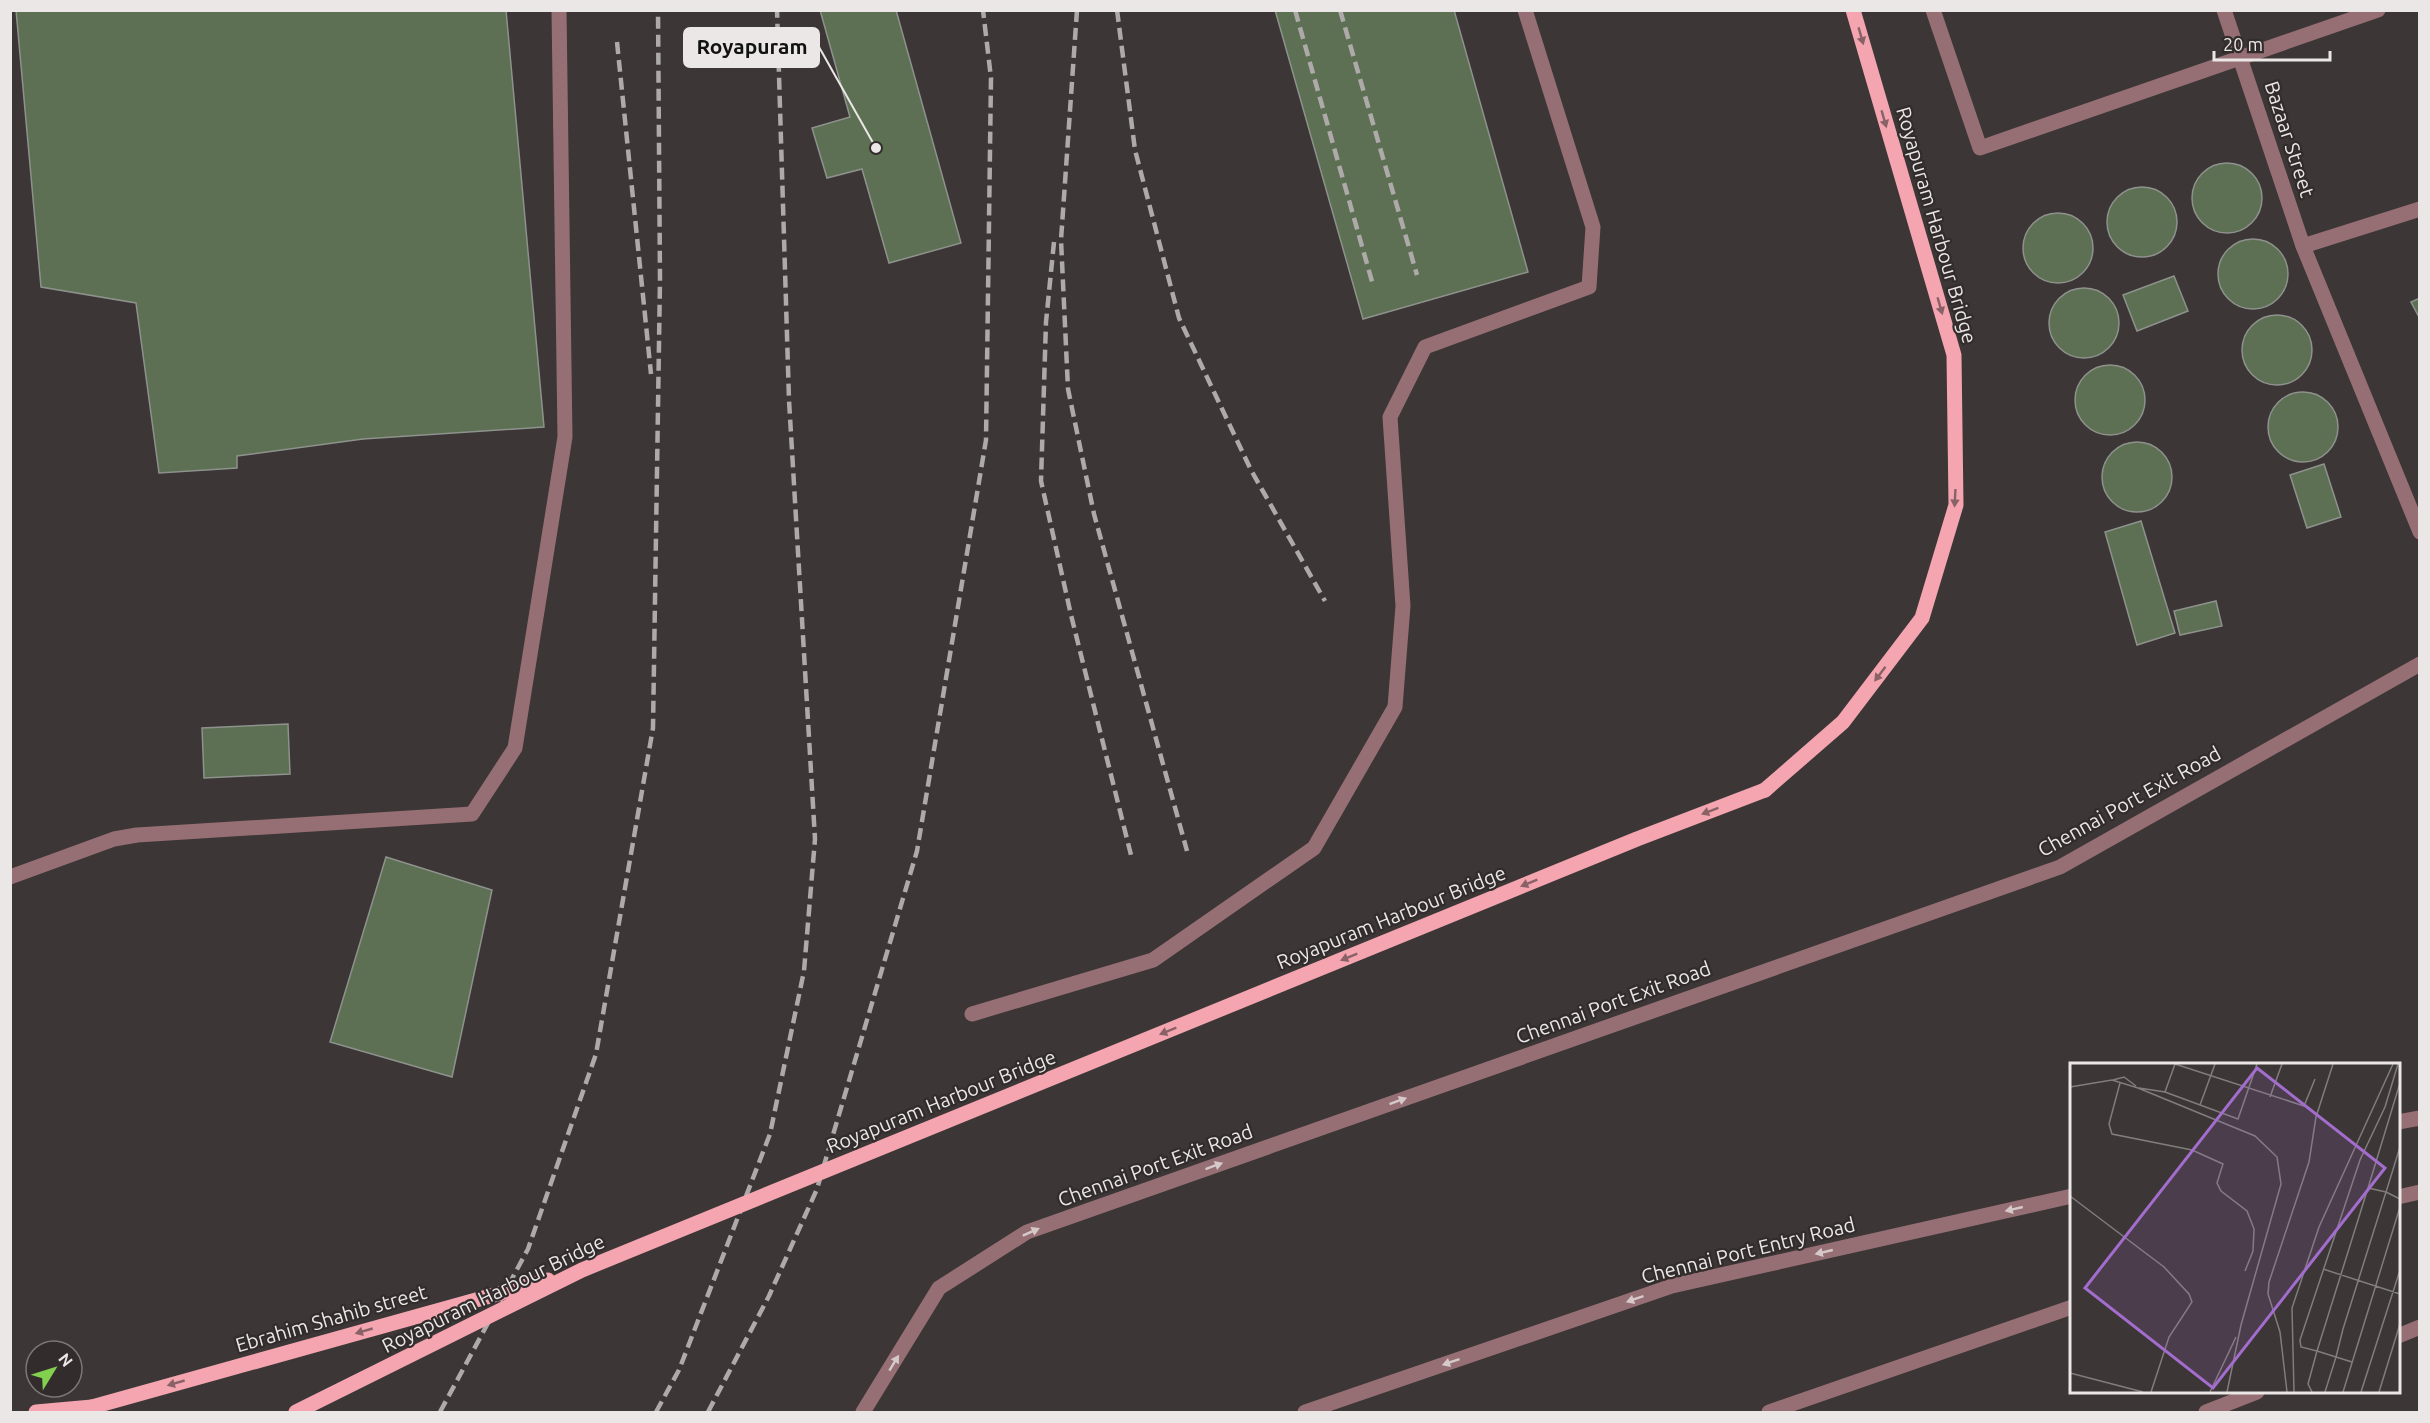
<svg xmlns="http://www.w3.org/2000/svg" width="2430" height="1423" viewBox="0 0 2430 1423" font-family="Ubuntu,sans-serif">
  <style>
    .building { fill: #5d7053; stroke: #8e928d; stroke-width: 1.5 }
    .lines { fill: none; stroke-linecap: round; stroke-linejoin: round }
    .minor { stroke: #966f74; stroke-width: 15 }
    .major { stroke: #f4a5af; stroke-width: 15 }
    .rail { stroke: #aeaaaa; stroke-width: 4.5; stroke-dasharray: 12 6; stroke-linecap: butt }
    .major-bridge { stroke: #f4a5af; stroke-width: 15 }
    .oneway { fill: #896267 }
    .oneway2 { fill: #d6c9ca }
    .labels { text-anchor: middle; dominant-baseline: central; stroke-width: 4.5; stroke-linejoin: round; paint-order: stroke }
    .street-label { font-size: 20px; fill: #ebe7e7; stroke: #322c2c }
    .inset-road { fill: none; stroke: #827d7d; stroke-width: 1.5 }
    .view { fill: #a26dcd; fill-opacity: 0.15; stroke: #a26dcd; stroke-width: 3 }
    .inset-edge { fill: none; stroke: #ebe7e7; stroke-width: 3 }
    .leader { fill: none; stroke: #ebe7e7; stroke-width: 2 }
    .callout-dot { fill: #ebe7e7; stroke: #322c2c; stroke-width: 2 }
    .callout { fill: #ebe7e7; stroke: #ebe7e7; stroke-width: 2 }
    .callout-label { font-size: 21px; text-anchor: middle; font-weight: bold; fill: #111 }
  </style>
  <rect width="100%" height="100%" fill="#3c3636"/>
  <!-- building -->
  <g class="building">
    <polygon points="16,10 506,10 544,427 363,439 237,456 237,468 159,473 136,303 41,287"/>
    <polygon points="820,10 896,10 961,243 889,263 862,169 827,178 812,128 850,117"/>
    <polygon points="1275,10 1454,10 1528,272 1363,319"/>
    <circle cx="2227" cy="198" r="35"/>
    <circle cx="2142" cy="222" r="35"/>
    <circle cx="2058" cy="248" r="35"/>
    <circle cx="2253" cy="274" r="35"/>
    <polygon points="2174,276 2188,311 2137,331 2123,295"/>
    <circle cx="2084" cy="323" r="35"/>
    <polygon points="2420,298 2420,319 2411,302"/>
    <circle cx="2277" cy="350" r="35"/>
    <circle cx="2110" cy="400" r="35"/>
    <circle cx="2303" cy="427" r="35"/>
    <circle cx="2137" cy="477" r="35"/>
    <polygon points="2324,464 2341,517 2307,528 2290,475"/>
    <polygon points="2141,521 2175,633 2137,645 2105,532"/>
    <polygon points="2216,601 2222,626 2180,635 2174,611"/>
    <polygon points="288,724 290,774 204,778 202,728"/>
    <polygon points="386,857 492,890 452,1077 330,1042"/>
  </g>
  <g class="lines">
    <!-- minor -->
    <g class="minor">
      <polyline points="1933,10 1980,148 2378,10"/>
      <polyline points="2224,10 2303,246 2420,532"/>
      <polyline points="2303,246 2420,209"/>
      <polyline points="10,877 114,839 137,835 472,814 515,748 565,437 559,10"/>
      <polyline points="972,1014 1153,960 1314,848 1395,707 1403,606 1390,417 1425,347 1589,287 1593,227 1525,10"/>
      <polyline points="2398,1122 2420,1118"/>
      <polyline points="2398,1197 2420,1192"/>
      <polyline points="2398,1336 2420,1327"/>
      <polyline points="863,1412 939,1288 1027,1232 2060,867 2420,664"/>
      <polyline points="1305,1412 1672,1286 2072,1196"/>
      <polyline points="1769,1412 2072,1307"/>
      <polyline points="2206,1412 2257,1392"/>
    </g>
    <!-- major -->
    <g class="major">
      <polyline points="1765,790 1843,722 1922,618 1956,505 1954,355 1853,10"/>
      <polyline points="36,1412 92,1407"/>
    </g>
    <!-- rail -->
    <g class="rail">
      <polyline points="1077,10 1061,240 1068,389 1094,514 1187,851"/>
      <polyline points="1117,10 1135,150 1179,318 1251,470 1325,601"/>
      <polyline points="1295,10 1373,285"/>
      <polyline points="1340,10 1417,275"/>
      <polyline points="617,42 651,374"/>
      <polyline points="1054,242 1046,322 1041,481 1071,615 1131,855"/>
      <polyline points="440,1412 528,1249 596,1054 653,728 660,279 658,10"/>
      <polyline points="656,1412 679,1370 770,1134 804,971 815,839 789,400 777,10"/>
      <polyline points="708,1412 769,1296 817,1189 917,851 986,440 991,78 983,10"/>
    </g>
    <!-- major-bridge -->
    <g class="major-bridge">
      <polyline points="92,1407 548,1280"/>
      <polyline points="296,1412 582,1270 1637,839 1765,790"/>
    </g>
  </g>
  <!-- one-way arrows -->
  <defs><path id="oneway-solid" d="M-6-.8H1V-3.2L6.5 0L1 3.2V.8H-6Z" transform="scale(1.5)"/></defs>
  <g class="oneway">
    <use href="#oneway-solid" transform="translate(1861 36) rotate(74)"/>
    <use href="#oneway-solid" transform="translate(1884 119) rotate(74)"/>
    <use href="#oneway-solid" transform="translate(1940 306) rotate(74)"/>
    <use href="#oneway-solid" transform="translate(1955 498) rotate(93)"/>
    <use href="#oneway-solid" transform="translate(1880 674) rotate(127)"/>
    <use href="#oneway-solid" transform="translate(1710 811) rotate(159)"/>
    <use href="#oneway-solid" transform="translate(1529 883) rotate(158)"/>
    <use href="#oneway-solid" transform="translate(1349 957) rotate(158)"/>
    <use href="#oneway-solid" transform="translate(1168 1031) rotate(158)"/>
    <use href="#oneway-solid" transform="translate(364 1331) rotate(164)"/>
    <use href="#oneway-solid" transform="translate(176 1383) rotate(164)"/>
  </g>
  <g class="oneway2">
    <use href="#oneway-solid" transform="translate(1398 1101) rotate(-20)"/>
    <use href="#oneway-solid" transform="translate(1214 1166) rotate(-20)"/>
    <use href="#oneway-solid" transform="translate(2014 1209) rotate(167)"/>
    <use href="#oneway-solid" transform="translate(1031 1232) rotate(-24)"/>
    <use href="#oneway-solid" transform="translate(1824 1252) rotate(167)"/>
    <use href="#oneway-solid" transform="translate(1635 1299) rotate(161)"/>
    <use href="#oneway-solid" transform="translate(1451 1362) rotate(161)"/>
    <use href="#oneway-solid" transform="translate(894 1363) rotate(-59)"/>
  </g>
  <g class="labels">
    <!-- street labels -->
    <g class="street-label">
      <text transform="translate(2290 139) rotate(72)">Bazaar Street</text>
      <text transform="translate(1937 225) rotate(74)">Royapuram Harbour Bridge</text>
      <text transform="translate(2129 801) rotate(-29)">Chennai Port Exit Road</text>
      <text transform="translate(1391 917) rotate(-22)">Royapuram Harbour Bridge</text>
      <text transform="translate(1613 1002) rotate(-20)">Chennai Port Exit Road</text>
      <text transform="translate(941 1101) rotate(-22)">Royapuram Harbour Bridge</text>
      <text transform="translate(1155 1165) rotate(-20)">Chennai Port Exit Road</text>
      <text transform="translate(1748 1250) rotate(-14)">Chennai Port Entry Road</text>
      <text transform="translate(493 1293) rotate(-26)">Royapuram Harbour Bridge</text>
      <text transform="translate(331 1318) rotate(-16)">Ebrahim Shahib street</text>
    </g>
  </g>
  <!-- overview -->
  <g transform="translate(2070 1063)">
    <rect width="330" height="330" fill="#3c3636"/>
    <path class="inset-road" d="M105,1L234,43L245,16M43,17L54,14L66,23M50,20L39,61L42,71L122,87L153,101L147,120L151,128L177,148L184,166L183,188L175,208M0,24L42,17L68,25L185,73L207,94L211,121L171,262L157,329M69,25L95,29L168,56L187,1M95,29L105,1M200,34L212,1M130,42L145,1M330,84L316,129L330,136M298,125L330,20M0,133L94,204L119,231L122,239L99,274L81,329M253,206L330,231M0,310L73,329M140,329L166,274M217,329L210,269L198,231L199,219L239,99L246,54L263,1M224,329L222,245L249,164L323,1M242,329L238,321L247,288L231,284L230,277L290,97L315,44L328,1M255,329L266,294L273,266L316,129L298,125L247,288L266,294L282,299M273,329L330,144M291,329L330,207M309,329L330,261"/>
    <path class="view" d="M187,5L315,105L143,325L15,225Z"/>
    <rect width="330" height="330" class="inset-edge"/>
  </g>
  <!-- callouts -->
  <path class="leader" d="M876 148L819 47"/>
  <circle class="callout-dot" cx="876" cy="148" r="6"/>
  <rect class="callout" x="684" y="28" width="135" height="39" rx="6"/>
  <g class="callout-label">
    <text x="752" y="54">Royapuram</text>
  </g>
  <!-- border -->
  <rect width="2430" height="1423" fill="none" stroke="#ebe7e7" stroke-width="24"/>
  <!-- north arrow -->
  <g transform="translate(54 1369) rotate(52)"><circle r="28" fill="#322c2c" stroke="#7c7777" stroke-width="1.5"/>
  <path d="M0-4.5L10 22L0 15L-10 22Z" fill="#83d04e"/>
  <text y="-9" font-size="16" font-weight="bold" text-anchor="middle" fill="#ebe7e7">N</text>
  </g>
  <!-- scale -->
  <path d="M2214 51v9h116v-9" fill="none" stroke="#ebe7e7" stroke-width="3"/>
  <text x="2223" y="51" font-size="18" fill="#ebe7e7" stroke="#322c2c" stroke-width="4.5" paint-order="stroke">20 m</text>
</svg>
